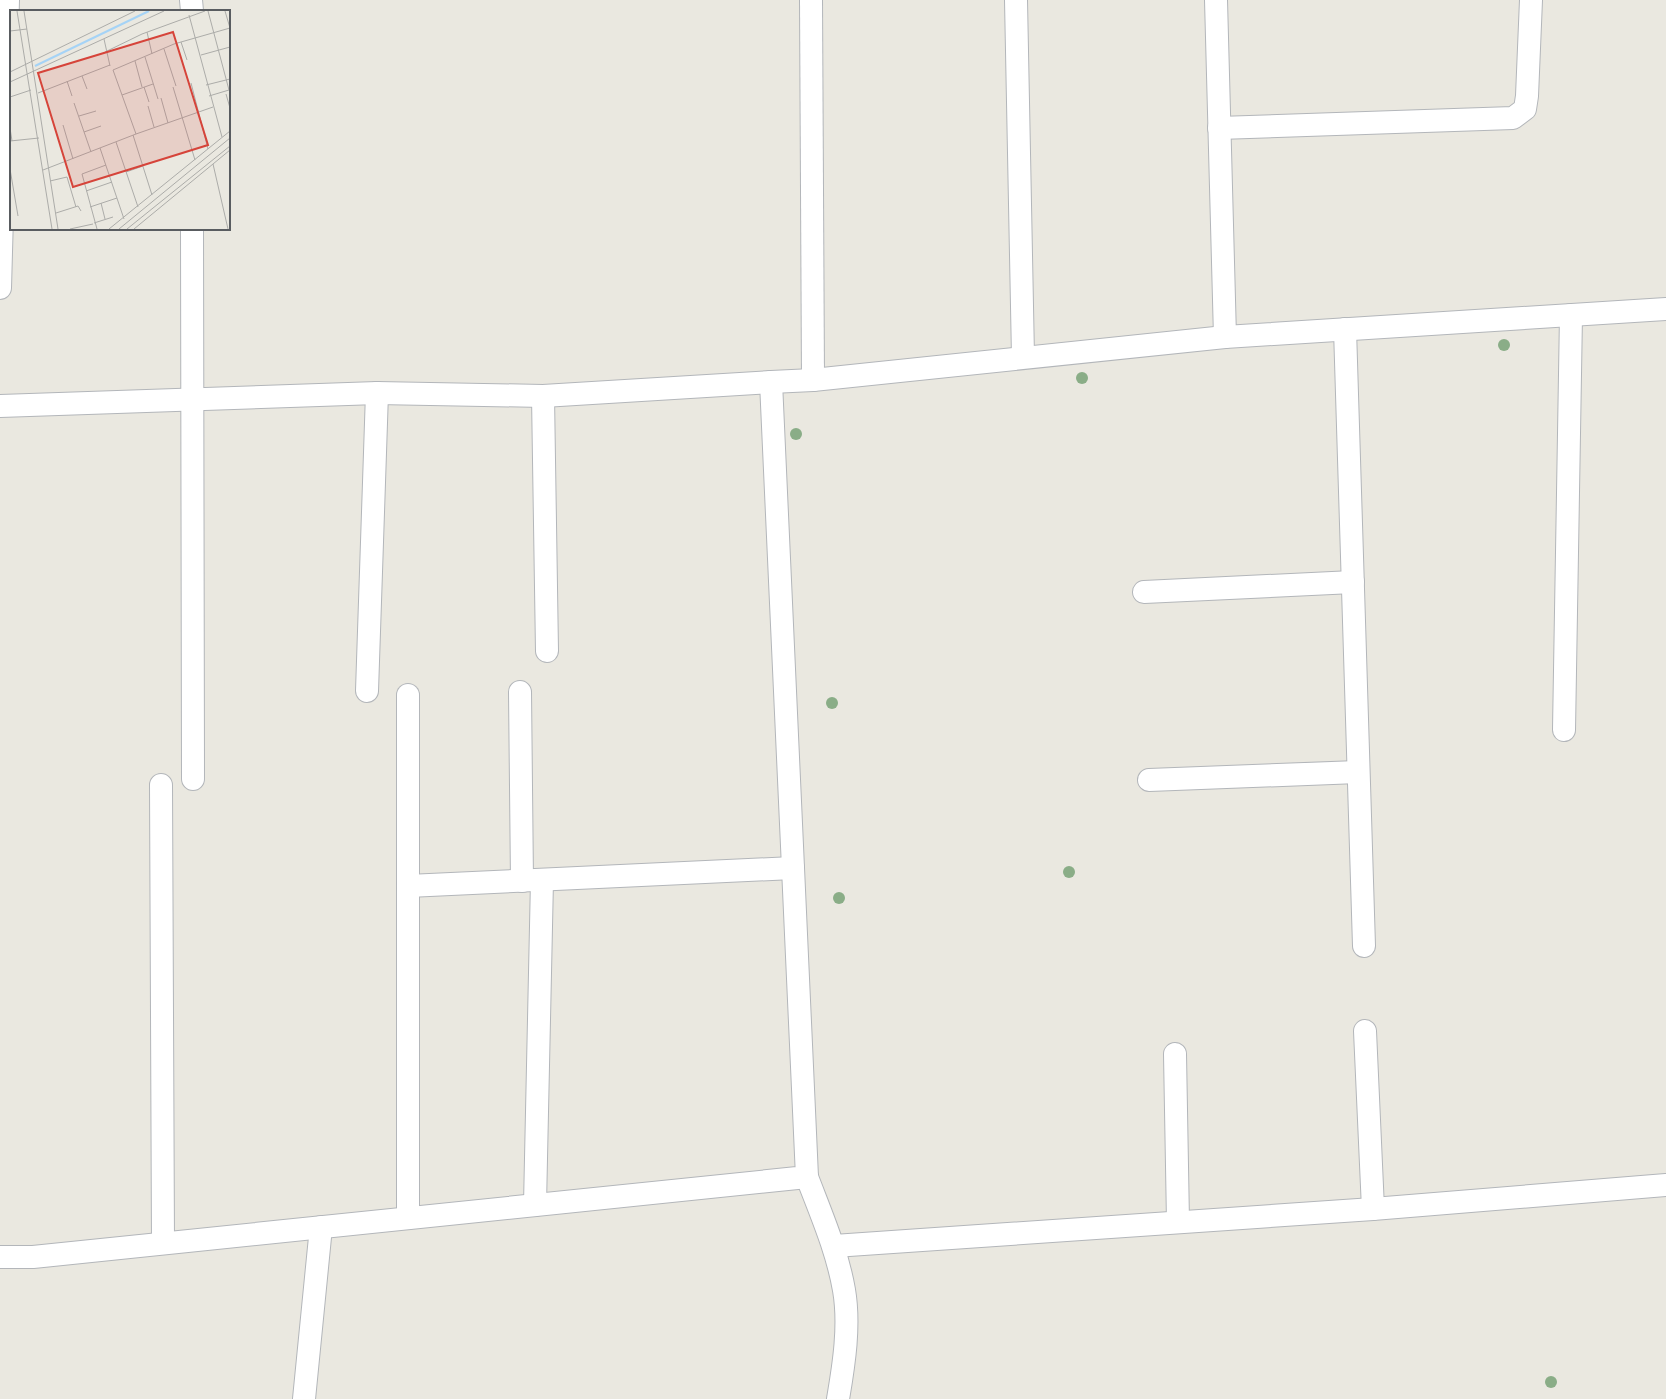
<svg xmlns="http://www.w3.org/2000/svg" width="1666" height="1399" viewBox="0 0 1666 1399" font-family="Commissioner,sans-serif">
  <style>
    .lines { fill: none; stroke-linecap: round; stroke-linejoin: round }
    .street-casing { stroke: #b3b6ba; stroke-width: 24 }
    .street { stroke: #fff; stroke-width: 22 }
    .tree { fill: #8aad87 }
    .inset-river { fill: none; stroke: #a5d3f6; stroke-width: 2 }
    .inset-road { fill: none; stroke: #acaca9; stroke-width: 1 }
    .view { fill: #d6443a; fill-opacity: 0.15; stroke: #d6443a; stroke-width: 2 }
    .inset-edge { fill: none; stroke: #595c60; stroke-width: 2 }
  </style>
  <rect width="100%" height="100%" fill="#eae8e0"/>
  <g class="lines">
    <defs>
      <g id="street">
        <polyline points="191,0 192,11"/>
        <polyline points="811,0 813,380"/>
        <polyline points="1016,0 1023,357"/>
        <polyline points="1216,0 1225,337"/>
        <polyline points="1219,128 1513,118 1525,109 1527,96 1531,0"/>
        <polyline points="192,229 193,779"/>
        <polyline points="0,288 8,0"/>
        <polyline points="1345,329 1364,946"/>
        <polyline points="543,396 547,651"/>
        <polyline points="0,406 377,393 543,396 771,382"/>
        <polyline points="1144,592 1353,582"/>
        <polyline points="367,691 377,393"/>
        <polyline points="520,692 522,881"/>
        <polyline points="408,695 408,1218"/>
        <polyline points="1564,730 1571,315"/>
        <polyline points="1149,780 1358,772"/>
        <polyline points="161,785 163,1243"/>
        <polyline points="408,886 793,868"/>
        <polyline points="1365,1031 1373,1209"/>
        <polyline points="1175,1054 1178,1222"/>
        <path d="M807,1177C821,1214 837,1250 844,1290C850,1325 844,1364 838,1399"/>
        <polyline points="535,1205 542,880"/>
        <polyline points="834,1246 1373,1209 1666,1185"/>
        <polyline points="0,1257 33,1257 807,1177 771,382 813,380 1225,337 1666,309"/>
        <polyline points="304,1399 321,1227"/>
      </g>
    </defs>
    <!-- street casing -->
    <use href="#street" class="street-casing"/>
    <!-- street -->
    <use href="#street" class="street"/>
  </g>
  <!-- trees -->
  <g class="tree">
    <circle cx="1504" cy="345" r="6"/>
    <circle cx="1082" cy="378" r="6"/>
    <circle cx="796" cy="434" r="6"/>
    <circle cx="832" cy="703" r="6"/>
    <circle cx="1069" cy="872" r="6"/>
    <circle cx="839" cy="898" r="6"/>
    <circle cx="1551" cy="1382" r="6"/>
  </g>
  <!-- overview -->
  <g transform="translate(10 10)">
    <rect width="220" height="220" fill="#eae8e0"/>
    <path class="inset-river" d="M25,56L139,1"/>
    <path class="inset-road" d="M7,1L42,219M14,1L48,219M198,1L219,80L199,86M215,1L220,18M179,5L212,127M0,21L17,19M137,22L142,44M94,29L100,56M171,32L177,50M154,39L166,76M95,42L132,24L195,1M191,45L220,37M135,47L148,89M125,51L132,77M0,62L125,1M72,66L77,79M57,71L62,86M0,72L154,1M181,73L198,139M196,75L220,69M134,77L139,92M163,77L185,150M28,83L100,55M216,84L220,98M112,85L143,74M0,87L21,80M151,88L158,113M64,93L81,142M138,96L144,117M69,106L86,101M53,115L63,149M0,118L2,131M74,122L91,116M126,124L203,97M123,125L142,185M0,131L29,128M106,132L128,197M90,138L114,209M203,154L218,219M0,159L8,206M33,160L126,124L103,60L164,34L220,18M116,162L133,156M40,171L57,167L66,197M76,181L102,172M91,193L95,209M80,197L107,188M46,203L68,196L71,201M84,213L103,207M60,219L83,214M87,219L72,164L96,155M99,219L220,121M109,219L220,128M117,219L220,136M124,219L220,140"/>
    <path class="view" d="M163,22L198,135L63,177L28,63Z"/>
    <rect width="220" height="220" class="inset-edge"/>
  </g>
</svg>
